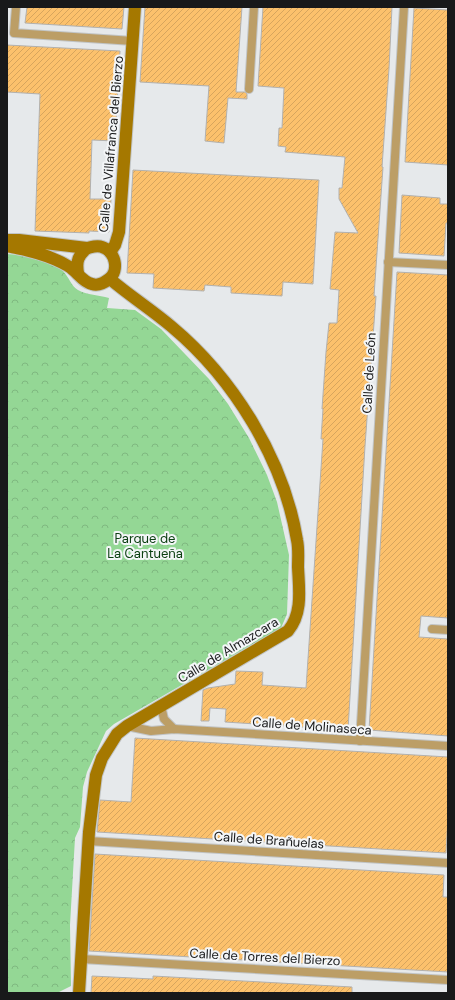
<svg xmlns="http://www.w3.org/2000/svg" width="455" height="1000" viewBox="0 0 455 1000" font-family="'DM Sans',sans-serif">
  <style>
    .forest { fill: url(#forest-crowns) }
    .building { fill: url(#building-hatch); stroke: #b2b1af }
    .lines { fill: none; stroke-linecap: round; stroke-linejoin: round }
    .street-casing { stroke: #c1c4c5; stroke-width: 10 }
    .secondary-casing { stroke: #c1c4c5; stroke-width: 14 }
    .street { stroke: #bc9e66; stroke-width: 8 }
    .secondary { stroke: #a57800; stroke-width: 12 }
    .labels { text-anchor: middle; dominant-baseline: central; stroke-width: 4; stroke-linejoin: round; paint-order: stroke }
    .street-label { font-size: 13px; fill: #18191a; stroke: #f4f6f8 }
    .park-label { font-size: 13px; fill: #0c4012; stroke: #f4f6f8 }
  </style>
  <defs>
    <pattern id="forest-crowns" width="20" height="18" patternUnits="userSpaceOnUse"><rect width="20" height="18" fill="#94d795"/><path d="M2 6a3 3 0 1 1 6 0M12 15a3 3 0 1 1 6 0" fill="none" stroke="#7fb880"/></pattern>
    <pattern id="building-hatch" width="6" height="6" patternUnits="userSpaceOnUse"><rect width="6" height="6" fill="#fcc16c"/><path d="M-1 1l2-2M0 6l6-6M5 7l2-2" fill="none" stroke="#d7a55d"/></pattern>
  </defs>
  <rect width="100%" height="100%" fill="#e6e9eb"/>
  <!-- forest -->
  <path class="forest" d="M7,254C19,254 54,263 63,271C69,277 71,286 78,290C87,295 99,295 109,298L107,308L135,310L161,329L209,379L228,404L249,438L267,475L277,502L289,555L287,614L281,628L114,724L106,731L87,772L83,787L80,827L75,838L70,925L71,986L57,993H7Z"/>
  <!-- building -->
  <g class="building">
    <polygon points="27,7 124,7 122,29 25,23"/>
    <polygon points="145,7 242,7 236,92 245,92 247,94 247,99 228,98 224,143 205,141 209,86 140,82"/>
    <polygon points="263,7 392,7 389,69 382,167 383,167 374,296 376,296 365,446 348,730 225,722 226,709 210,708 209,721 201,721 203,690 208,688 235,684 236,671 263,672 262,685 306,688 323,439 321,439 323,409 322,409 326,352 329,323 337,323 339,290 330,289 335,232 358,233 339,199 339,188 342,188 345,157 285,152 286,147 278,146 279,128 282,128 284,88 258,86"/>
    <polygon points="414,8 448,10 448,165 405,162"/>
    <polygon points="7,45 120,51 115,141 92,140 90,199 111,199 109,232 89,231 89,233 35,231 40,94 7,92"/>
    <polygon points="133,170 319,180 313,284 283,282 282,296 231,293 231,287 205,285 204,291 153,288 154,274 127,273"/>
    <polygon points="402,195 440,198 440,204 448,204 448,223 446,223 444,256 399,253"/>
    <polygon points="397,272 448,275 448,618 421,616 419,637 448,639 448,736 369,730"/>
    <polygon points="135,738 448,757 448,818 446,853 97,832 100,800 131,802"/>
    <polygon points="95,854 444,875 443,897 448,897 448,972 89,951"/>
    <polygon points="92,976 153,979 153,976 352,987 352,993 91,993"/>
  </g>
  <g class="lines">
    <defs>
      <g id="street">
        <polyline points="16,7 14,33 133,41"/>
        <polyline points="249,89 254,7"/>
        <polyline points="388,262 448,265"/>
        <polyline points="432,629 448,630"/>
        <polyline points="161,706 164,719 174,729"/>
        <polyline points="127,726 151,731 174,729 448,746"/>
        <polyline points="360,741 404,7"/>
        <polyline points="88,841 448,863"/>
        <polyline points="81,959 448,980"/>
      </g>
      <g id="secondary">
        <path d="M7,240H19L87,248C92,247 97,245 102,247C115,251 120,270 109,279C104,283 98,286 92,284C82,282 77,271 68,266C50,255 27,250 7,246"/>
        <polyline points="110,252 115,245 119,232 135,7"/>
        <path d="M78,273C76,261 78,256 87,248"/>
        <path d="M79,993L89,832L96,775L102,758L117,734L127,726L288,631C303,613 299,589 298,567C298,558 299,549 297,540C284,460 234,379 172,327C152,310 130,296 110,279"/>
      </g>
    </defs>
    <!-- street casing -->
    <use href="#street" class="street-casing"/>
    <!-- secondary casing -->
    <use href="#secondary" class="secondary-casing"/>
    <!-- street -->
    <use href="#street" class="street"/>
    <!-- secondary -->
    <use href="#secondary" class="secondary"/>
  </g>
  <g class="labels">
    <!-- street labels -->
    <g class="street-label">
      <text transform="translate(111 144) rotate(-85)">Calle de Villafranca del Bierzo</text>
      <text transform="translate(369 373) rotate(-87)">Calle de León</text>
      <text transform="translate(228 650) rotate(-31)">Calle de Almazcara</text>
      <text transform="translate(312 726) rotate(4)">Calle de Molinaseca</text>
      <text transform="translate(269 840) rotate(4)">Calle de Brañuelas</text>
      <text transform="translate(265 957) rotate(3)">Calle de Torres del Bierzo</text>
    </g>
    <!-- park labels -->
    <g class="park-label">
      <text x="145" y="538">Parque de<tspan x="145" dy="15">La Cantueña</tspan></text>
    </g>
  </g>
  <!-- border -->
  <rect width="455" height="1000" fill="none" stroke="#18191a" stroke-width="16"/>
</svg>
